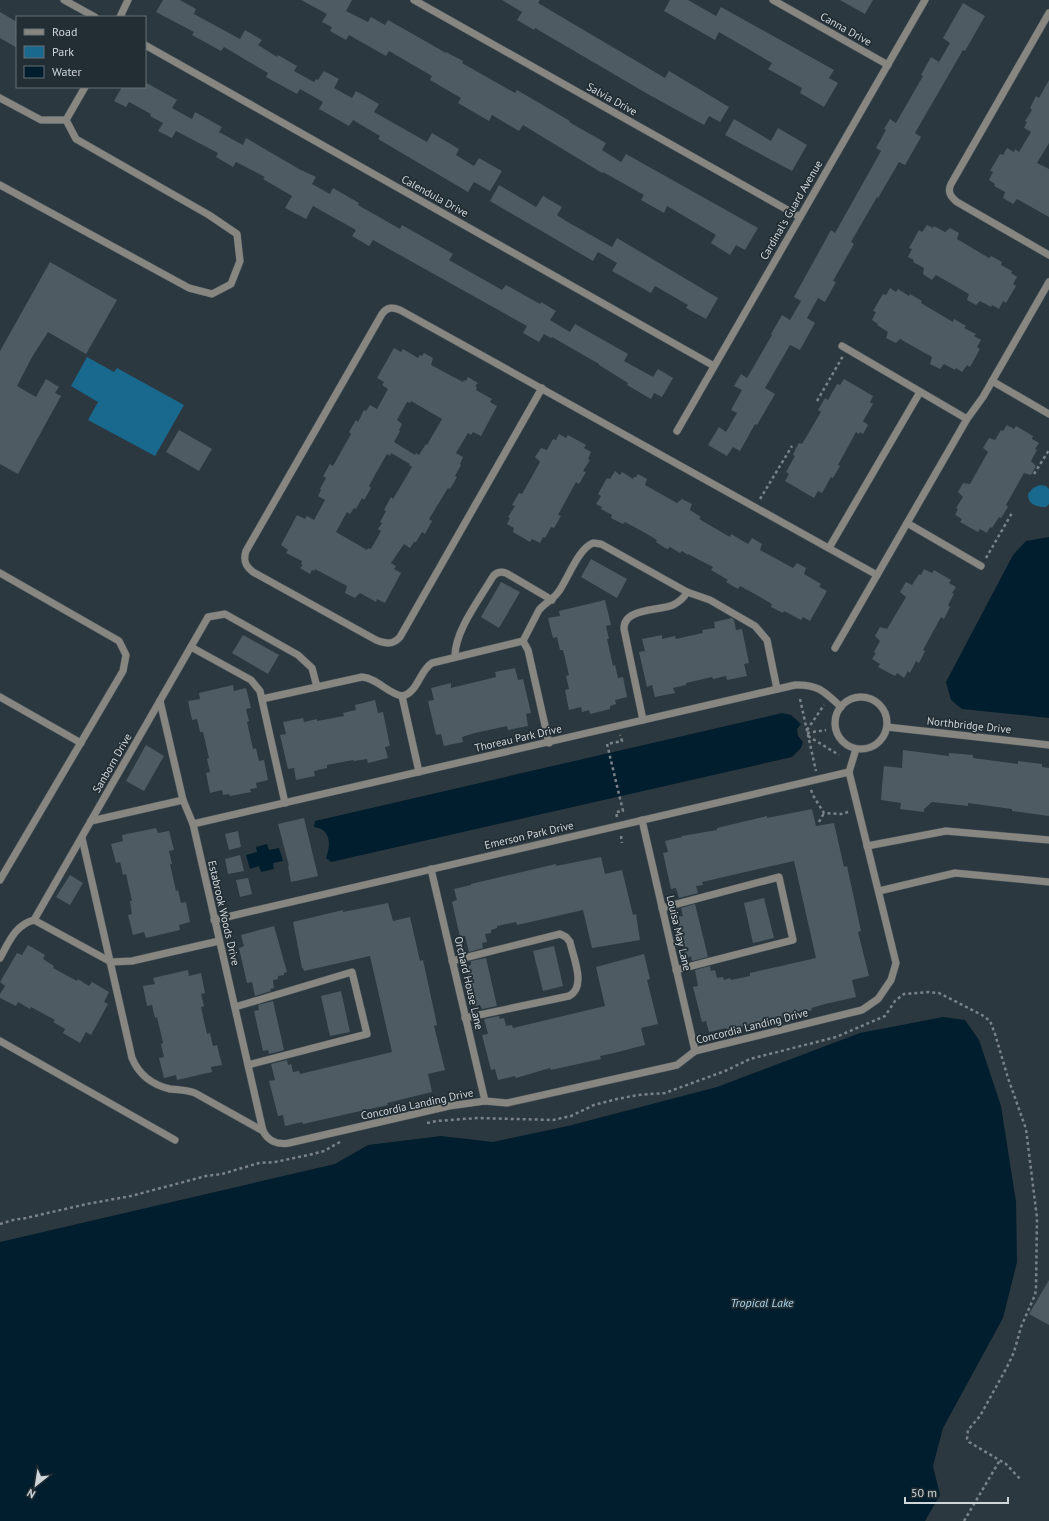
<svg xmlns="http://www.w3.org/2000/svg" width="1049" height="1521" viewBox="0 0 1049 1521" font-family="'PT Sans',sans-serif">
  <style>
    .green { fill: #19688d }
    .water { fill: #001e2e }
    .building { fill: #4e5b62; fill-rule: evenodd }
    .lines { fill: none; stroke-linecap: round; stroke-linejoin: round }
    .minor-casing { stroke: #49545b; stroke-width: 8 }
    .path { stroke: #7a8389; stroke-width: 2.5; stroke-dasharray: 3 3; stroke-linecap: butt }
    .minor { stroke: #888680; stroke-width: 7 }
    .labels { text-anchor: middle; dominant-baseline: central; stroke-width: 3.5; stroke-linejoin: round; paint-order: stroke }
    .street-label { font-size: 11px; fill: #cfd6da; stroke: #222e34 }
    .water-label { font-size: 12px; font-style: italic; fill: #a7d4ef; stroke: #222e34 }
  </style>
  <rect width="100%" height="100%" fill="#2c383f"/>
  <!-- green -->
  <g class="green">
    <polygon points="87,357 114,372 117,368 184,405 155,456 88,420 98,402 71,386"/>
    <path d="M1040,485L1046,486L1049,489V504L1046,507C1037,507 1028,505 1028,494L1033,488Z"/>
  </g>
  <!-- water -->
  <g class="water">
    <polygon points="1049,537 1049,718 962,709 951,700 946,682 1013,555 1026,541"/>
    <path d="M782,713L791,715L801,724L797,729L798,736L803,742L801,748L792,757L331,862L326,858C331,845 331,829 314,827L315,821Z"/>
    <polygon points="267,844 269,850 279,848 283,861 273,863 274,869 261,872 259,866 250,869 246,855 257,852 256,847"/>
    <polygon points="943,1017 965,1020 979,1040 1001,1106 1016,1202 1017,1262 1003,1318 943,1428 933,1466 940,1495 925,1521 0,1521 0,1242 335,1164 368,1145 441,1136 493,1142 568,1126 717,1087 860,1033"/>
  </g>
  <!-- building -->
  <g class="building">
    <polygon points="163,0 180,0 196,9 194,14 240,39 245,30 262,40 258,45 277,57 278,55 297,66 294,71 314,82 316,79 318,80 324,71 339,79 334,88 352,98 356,91 379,104 374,112 427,142 432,133 459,149 456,155 474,166 479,158 502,171 490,191 474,182 468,192 378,139 380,136 353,120 349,126 319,109 323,102 300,89 297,94 266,77 268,73 224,47 221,51 192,35 194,32 156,12"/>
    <polygon points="301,0 352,0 346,11 368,22 371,17 385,25 388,20 446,53 446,52 463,61 462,63 515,93 517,90 570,121 569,122 606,143 602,150 621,162 626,154 758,228 745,250 736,245 730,255 711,243 716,235 667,206 664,213 641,200 644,195 603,172 602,173 523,125 519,131 492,115 489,121 458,103 461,98 430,80 432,76 389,51 386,56 349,35 346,40 330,31 332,27 322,22 327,14"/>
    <polygon points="502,0 540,0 538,3 665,78 669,71 729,107 720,122 709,116 704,125 646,93 535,28 534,30 517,20 522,12"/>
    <polygon points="670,0 688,0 716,16 721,7 834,70 829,78 838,83 824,107 800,93 802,88 768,69 772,63 719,32 715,40 664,11"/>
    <polygon points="840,0 873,0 865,14"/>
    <polygon points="963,3 985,16 965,51 963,50 915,133 921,137 905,165 899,162 878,198 877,197 851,242 854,244 833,281 836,282 825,302 818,298 807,318 815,323 800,350 790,345 765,388 775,394 757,425 755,424 740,451 733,447 727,456 708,445 719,427 726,432 737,413 731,410 742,390 734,386 741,374 747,378 772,335 771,334 782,315 790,320 801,301 794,297 831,230 835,233 881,151 876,148 886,130 884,129 890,119 896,123 923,76 921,75 931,57 939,62 950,43 943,38"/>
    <polygon points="0,12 17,22 17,48 0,38"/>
    <polygon points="1049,80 1049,143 1037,163 1049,169 1049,217 1017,199 1013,204 1003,198 1005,192 994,186 995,184 989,180 993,172 990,171 1000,154 1003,155 1007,148 1014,152 1015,149 1019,152 1031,132 1024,128 1027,122 1025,121 1032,110 1030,108 1036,96 1039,98"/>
    <polygon points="145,82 177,100 172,108 192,119 195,112 222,127 219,132 243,145 246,138 299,169 316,177 312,184 330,194 333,188 359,203 358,205 400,229 402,225 453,254 449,260 502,290 506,285 540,304 541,302 556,311 550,320 570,332 575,324 628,354 624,361 653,377 658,369 673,378 662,397 654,393 651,399 627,385 628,383 599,365 599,364 552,337 551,338 544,334 539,342 523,333 527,326 373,240 369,246 352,236 356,230 313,206 306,219 285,208 292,196 263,179 265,177 236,162 233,167 216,157 218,153 176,131 172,138 158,131 163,123 150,116 151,114 129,102 126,107 114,101 122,87 145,87"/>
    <polygon points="734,119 771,141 778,128 807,145 792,171 725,135"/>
    <polygon points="499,185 536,207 543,196 562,207 557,215 566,221 612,247 617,238 718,298 706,319 686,308 688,305 655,286 651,293 612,271 617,263 598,252 593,261 490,201"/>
    <polygon points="927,225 933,228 934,226 945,232 950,228 959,233 957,239 989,258 991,256 1002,262 1001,265 1012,271 1011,273 1017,277 1013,284 1016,286 1006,303 1003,301 999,309 992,305 991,307 980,301 976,305 967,300 969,294 957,287 936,275 932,280 923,274 924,268 913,262 914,260 908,257 912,249 909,248 919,230 922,232"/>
    <polygon points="50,262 117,300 86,354 48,332 32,357 17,386 36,397 46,379 59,387 55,393 61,396 18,474 0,464 0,351"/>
    <polygon points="890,288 896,292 898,289 909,296 910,294 922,301 921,303 931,309 953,322 954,319 966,326 964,328 976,334 974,336 981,340 977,347 980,349 970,367 967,365 962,372 956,368 955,370 944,364 940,369 930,364 932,357 900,339 896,343 886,338 888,332 877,325 878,324 872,320 876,312 873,311 883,294 886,295"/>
    <path d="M394,348L401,352L403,349L418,358L420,355L422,356L424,353L433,358L431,365L463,382L464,380L466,381L468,377L478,383L475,386L477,387L476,390L492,399L490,402L497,406L481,436L473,432L471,435L468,433L456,453L463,457L460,464L461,465L455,476L457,477L450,489L448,488L429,519L432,521L425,534L422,532L416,542H414L410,548L404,544L391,563L396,566L394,569L401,573L385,603L377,599L376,602L360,593L355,598L345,593L347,586L315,569L314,571L312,570L310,574L300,568L303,565L301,564L302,561L286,553L288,550L281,545L297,515L305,519L307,516L314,520L325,500L318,496L321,490L320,489L326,478L323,476L330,464L333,466L351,434L349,432L356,420L358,422L364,410L366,411L370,405L377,409L388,389L382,385L384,382L377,378ZM411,401L442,419L427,445L426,444L419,455L416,453L415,455L394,442L400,431L399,430L402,424L397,420L407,402L410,403ZM391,453L410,464L409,465L412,467L393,499L391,497L384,510L386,511L380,522L382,523L378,529L381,531L371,549L368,548L367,550L336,532L347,512L350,514L354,508L356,509L362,498L364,500L371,488L369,486L376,473L387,454L390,456Z"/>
    <polygon points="844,379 873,396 870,402 873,404 863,421 868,425 863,434 860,432 859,434 856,432 838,465 840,466 833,478 831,477 822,493 818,491 814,498 785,481 789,474 786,472 795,456 793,455 796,448 799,443 802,444 821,412 818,410 825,398 828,400 837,384 840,385"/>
    <polygon points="1007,425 1014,429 1016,426 1033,436 1032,439 1039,443 1035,449 1037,450 1031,461 1036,466 1031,475 1024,473 1006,505 1008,507 1001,518 999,517 992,528 990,527 987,533 980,529 978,532 960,522 962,519 955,515 958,509 956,508 963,497 958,492 963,483 970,484 988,452 983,448 989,438 995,440 1001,430 1003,431"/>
    <polygon points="179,430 212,449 199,471 166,452"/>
    <polygon points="559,434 566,438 568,435 586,445 584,448 591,452 588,459 590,460 583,471 586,472 579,484 576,482 558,515 561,516 554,528 551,527 545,538 543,537 540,543 532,539 530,542 513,532 514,528 507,524 510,518 508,517 515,506 512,505 519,493 522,494 540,462 535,457 541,448 547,450 553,439 556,440"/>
    <polygon points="615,471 620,475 622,472 633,479 634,477 636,477 638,474 647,479 645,485 677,503 682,499 692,504 690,510 701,517 699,519 730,537 731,534 748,544 752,538 762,544 760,550 793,568 797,563 806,568 804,574 821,584 819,587 827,591 810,621 803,617 801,620 784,611 783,613 771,607 772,604 753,593 740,586 738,589 726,582 728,580 711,570 713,567 688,554 688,555 682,551 680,553 670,547 668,549 665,548 656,542 657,540 647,534 625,522 623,524 611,518 612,515 601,509 602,507 596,504 601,496 598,494 607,478 610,479"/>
    <polygon points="591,559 627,579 617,598 581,577"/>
    <polygon points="924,569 932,573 934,570 951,580 949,583 956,587 952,593 954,594 948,605 950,607 944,619 941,617 923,650 925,651 919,663 916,661 910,673 908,671 904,678 897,673 895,676 878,667 880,664 872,659 876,653 874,652 880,641 875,636 880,627 887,629 906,597 900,592 906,582 912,585 919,574 921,575"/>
    <polygon points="501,582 520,592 499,628 481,617"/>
    <polygon points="605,600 611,625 606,626 609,639 607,639 613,666 615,665 618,678 623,677 627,697 615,700 616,704 610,706 610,709 590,714 589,710 582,712 581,707 569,710 565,690 569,689 566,676 569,675 563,650 560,650 557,637 553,638 548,618 560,616 559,611"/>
    <polygon points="732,618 734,620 736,630 742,629 749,663 744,664 747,676 727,680 726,676 713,679 712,677 686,683 686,685 673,688 675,693 655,697 652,685 647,687 639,652 645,651 642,639 662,635 662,639 675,636 676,639 703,633 702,630 715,628 714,622"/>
    <polygon points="243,635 279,655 268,674 232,653"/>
    <polygon points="515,668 518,680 523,679 531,713 526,714 528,726 508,730 507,726 475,733 462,737 463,742 444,746 441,734 436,735 428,701 434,700 431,688 451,683 451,688 484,680 496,677 495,672"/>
    <polygon points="233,685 234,691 246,688 251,708 246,709 249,721 247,722 253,749 256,748 259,761 264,760 268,780 256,783 257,788 250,789 251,792 230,796 229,794 223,795 222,790 210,793 206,773 210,772 207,759 209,758 203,732 200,732 197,719 192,720 188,701 200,699 199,693"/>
    <polygon points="375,700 378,713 383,712 390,746 385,747 388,758 368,763 367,759 354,761 353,760 327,765 327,768 314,771 315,776 296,780 294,768 288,769 280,735 286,734 283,722 303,718 304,722 317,719 317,721 344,716 343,713 356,710 355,705"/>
    <polygon points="146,745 164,756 144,791 126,781"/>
    <polygon points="903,750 949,756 949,753 973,755 973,758 1018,764 1018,761 1042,764 1042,767 1049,768 1049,816 1012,811 1012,809 968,803 968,806 932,802 924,809 924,812 900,809 901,803 881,800 882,786 884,766 902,768"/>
    <polygon points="812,809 816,826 834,823 844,867 847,866 861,931 858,932 869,976 852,980 856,997 825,1004 811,1008 812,1010 789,1016 727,1030 726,1028 709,1032 706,1021 702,1022 693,987 698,986 695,970 710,966 711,971 715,970 717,978 723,977 724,980 730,978 731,980 750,976 750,973 816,958 794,861 702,882 703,885 696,886 698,893 679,898 676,888 671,889 663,853 668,852 665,841 682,837 682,836 717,830 717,828 767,816 767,818"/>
    <polygon points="304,818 318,876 291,882 288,866 289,866 278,824"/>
    <polygon points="156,828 158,833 169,831 174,850 169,851 172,864 170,864 176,891 178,890 181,903 186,902 190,922 179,925 180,930 146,938 144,932 133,935 128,915 132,914 130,901 132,901 126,874 123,875 120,862 116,863 111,844 123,841 122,835"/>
    <polygon points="238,831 241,847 229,850 225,834"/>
    <polygon points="240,855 244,871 228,874 225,859"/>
    <polygon points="601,857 605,874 622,870 633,915 636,914 640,940 592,948 583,910 517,925 516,922 497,926 497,928 491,930 491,933 485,934 487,942 482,943 483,948 469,952 465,936 460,937 452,902 457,900 454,889 471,885 471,884 556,864 556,866"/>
    <polygon points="70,875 83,883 70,905 56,897"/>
    <polygon points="248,878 252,894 240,897 236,880"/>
    <polygon points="764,898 774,938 753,943 744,903"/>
    <polygon points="388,903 393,921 410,917 420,961 423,960 428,983 437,1025 434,1026 445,1070 428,1074 432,1092 387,1103 388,1105 365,1110 303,1124 302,1122 285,1126 283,1115 278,1116 269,1081 275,1080 271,1064 287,1060 288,1065 291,1064 293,1072 299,1071 300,1074 392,1052 370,956 304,971 303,968 302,968 293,922 343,910 343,912"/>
    <polygon points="695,904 708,957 692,961 691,956 686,958 677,917 683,916 681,908"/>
    <polygon points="274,926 287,972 284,973 284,975 278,976 278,979 273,980 274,988 270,989 271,991 255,996 252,982 247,983 239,948 244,946 241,935"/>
    <polygon points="28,945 45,955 43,959 54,966 53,968 77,981 78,979 89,986 92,982 109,992 104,1002 108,1004 91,1035 86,1032 80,1043 63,1033 65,1029 53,1022 55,1020 31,1007 30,1009 18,1002 16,1006 0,998 0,994 5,986 0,982 17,953 22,955"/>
    <polygon points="554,946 563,986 543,991 533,951"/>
    <polygon points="644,954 650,979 647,980 658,1024 641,1028 645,1045 614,1053 600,1056 601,1059 578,1064 551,1070 550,1068 516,1078 515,1076 498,1080 495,1069 491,1070 482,1035 488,1034 484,1019 499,1016 500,1019 504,1018 506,1026 512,1025 513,1028 605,1006 596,967"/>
    <polygon points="486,958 497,1006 482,1009 480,1005 475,1006 466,966 471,965 471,961"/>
    <polygon points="188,970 189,976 201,973 205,993 201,994 204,1006 201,1007 207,1034 210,1033 213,1046 217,1045 222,1065 211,1067 212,1072 177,1080 176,1075 164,1078 159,1058 164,1057 161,1044 163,1043 157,1017 155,1018 152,1005 147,1006 143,986 155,984 153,978"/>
    <polygon points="341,991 350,1032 330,1036 321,996"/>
    <polygon points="273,1001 284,1050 269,1054 268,1050 263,1051 254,1011 259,1010 258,1005"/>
    <polygon points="1049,1280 1049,1325 1029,1314"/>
  </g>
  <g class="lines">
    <defs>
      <g id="minor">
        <polyline points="64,0 95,17"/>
        <polyline points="414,0 800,217"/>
        <polyline points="773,0 888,65"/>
        <path d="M1049,13L951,184C947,192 951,197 957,202L1049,255"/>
        <polyline points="120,17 128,0"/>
        <polyline points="145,45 714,366"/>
        <polyline points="0,98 41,120 66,120"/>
        <polyline points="66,120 85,87"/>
        <polyline points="0,185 189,288 212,294 231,284 240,261 237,234 209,215 76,139 66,120"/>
        <polyline points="842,346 967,419"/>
        <polyline points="992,381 1049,414"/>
        <path d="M542,388L400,637C393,645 386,644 376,640L253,572C245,566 243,560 246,551L382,314C387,307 392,307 400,310L877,575"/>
        <polyline points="677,431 925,0"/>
        <polyline points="907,523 981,566"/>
        <polyline points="829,548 920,392"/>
        <polyline points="0,573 119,641 126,655 123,671 0,880"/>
        <polyline points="191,647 251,680 260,691 285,803"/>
        <polyline points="835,648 967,419 983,397 1049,282"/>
        <path d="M455,656C455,631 479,600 492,578C495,573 500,571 506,573L552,600"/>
        <polyline points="0,697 81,743"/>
        <circle cx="861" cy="723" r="26"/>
        <path d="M262,699L362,677C377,678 387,693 402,696"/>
        <path d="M160,701L183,800L193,824L263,1131C268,1141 278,1145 289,1143L449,1106L485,1101L507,1103L677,1065L695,1051L862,1010L878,999L891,980L896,963L849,772L856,749"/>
        <path d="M643,720L624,629C623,608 659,611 673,605C679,602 684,598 687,592"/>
        <polyline points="887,727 1049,745"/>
        <path d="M549,743L528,650L523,641L539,610C545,603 554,599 559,591C568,578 579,548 593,543L601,544L687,592L710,600L755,626L767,640L777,689"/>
        <path d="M419,772L402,696C418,693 419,671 432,663L523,641"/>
        <polyline points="642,820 695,1051"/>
        <polyline points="91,821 183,800"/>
        <path d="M193,824L795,685C818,684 825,692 841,707"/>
        <path d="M82,838L132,1058C139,1075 153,1085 170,1089C179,1090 187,1090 195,1093L263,1131"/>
        <polyline points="867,846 946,831 1049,840"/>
        <polyline points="431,869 485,1101"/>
        <polyline points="879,891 955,873 1049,882"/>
        <polyline points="662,908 779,877 793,940 676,970"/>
        <polyline points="34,920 208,617 225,614 298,655 312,668 317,687"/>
        <polyline points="214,920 849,772"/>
        <path d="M0,958C9,942 15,925 34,920L111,962L132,961L219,941"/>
        <path d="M452,961L560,934L566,937L570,942C573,957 587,987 569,996L465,1018"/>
        <polyline points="235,1007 352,972 367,1034 248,1065"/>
        <polyline points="0,1041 175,1140"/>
      </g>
    </defs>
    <!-- minor casing -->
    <use href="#minor" class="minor-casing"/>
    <!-- path -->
    <g class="path">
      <polyline points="817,401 843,356"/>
      <polyline points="1034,474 1049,450"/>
      <polyline points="760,499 792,446"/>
      <polyline points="986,558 1012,513"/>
      <polyline points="800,699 816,771"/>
      <polyline points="807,730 824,705"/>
      <polyline points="807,733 826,730"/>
      <polyline points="808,736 839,755"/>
      <polyline points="811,790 814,797 824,813 841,814 848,812"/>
      <polyline points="617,817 616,812 623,811 607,744 622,741 620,735"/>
      <polyline points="819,822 824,813"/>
      <polyline points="621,836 622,843"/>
      <polyline points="427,1123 437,1121 477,1118 553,1120 571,1116 594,1105 617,1099 638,1095 665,1093 725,1071 750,1059 836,1037 885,1016 895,1001 904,994 928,992 939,993 982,1015 990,1021 995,1034 1008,1078 1026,1129 1037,1218 1036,1288 1035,1295 1021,1327 1014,1352 1007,1367 980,1416 968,1430 967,1439 969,1442 1006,1464 1020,1479"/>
      <polyline points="0,1224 13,1220 26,1218 87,1204 131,1196 206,1176 222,1174 259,1163 275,1162 313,1154 324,1151 340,1142"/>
      <polyline points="964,1521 1000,1460"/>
    </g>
    <!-- minor -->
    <use href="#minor" class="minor"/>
  </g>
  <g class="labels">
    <!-- street labels -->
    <g class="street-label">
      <text transform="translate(846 29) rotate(29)">Canna Drive</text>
      <text transform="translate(612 99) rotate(29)">Salvia Drive</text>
      <text transform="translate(435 196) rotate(29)">Calendula Drive</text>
      <text transform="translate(791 210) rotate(-60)">Cardinal's Guard Avenue</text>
      <text transform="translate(969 725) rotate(6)">Northbridge Drive</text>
      <text transform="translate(518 738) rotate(-13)">Thoreau Park Drive</text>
      <text transform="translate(112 763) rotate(-60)">Sanborn Drive</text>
      <text transform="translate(529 835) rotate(-13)">Emerson Park Drive</text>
      <text transform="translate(224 913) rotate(77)">Estabrook Woods Drive</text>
      <text transform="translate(679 933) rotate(77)">Louisa May Lane</text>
      <text transform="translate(469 983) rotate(77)">Orchard House Lane</text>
      <text transform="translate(752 1026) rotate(-14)">Concordia Landing Drive</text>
      <text transform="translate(417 1104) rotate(-12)">Concordia Landing Drive</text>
    </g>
    <!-- water labels -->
    <g class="water-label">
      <text x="762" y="1302">Tropical Lake</text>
    </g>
  </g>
  <!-- legend -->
  <rect x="16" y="16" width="130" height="72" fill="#222e34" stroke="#677176"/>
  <rect x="24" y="29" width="20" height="6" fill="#888680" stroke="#677176"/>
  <text x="52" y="36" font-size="12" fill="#cfd6da">Road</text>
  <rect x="24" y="46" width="20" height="12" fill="#19688d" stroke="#677176"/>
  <text x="52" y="56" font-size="12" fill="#cfd6da">Park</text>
  <rect x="24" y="66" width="20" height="12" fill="#001e2e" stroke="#677176"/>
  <text x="52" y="76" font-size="12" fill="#cfd6da">Water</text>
  <!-- north arrow -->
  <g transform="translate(36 1485) rotate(210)" stroke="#222e34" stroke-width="3" paint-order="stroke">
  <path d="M0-3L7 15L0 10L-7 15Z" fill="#cfd6da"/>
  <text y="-6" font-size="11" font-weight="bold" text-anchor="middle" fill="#cfd6da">N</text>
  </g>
  <!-- scale -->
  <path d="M905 1497v6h103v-6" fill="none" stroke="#cfd6da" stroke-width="2"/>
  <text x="911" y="1497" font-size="12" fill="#cfd6da" stroke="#222e34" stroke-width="3" paint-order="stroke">50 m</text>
</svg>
